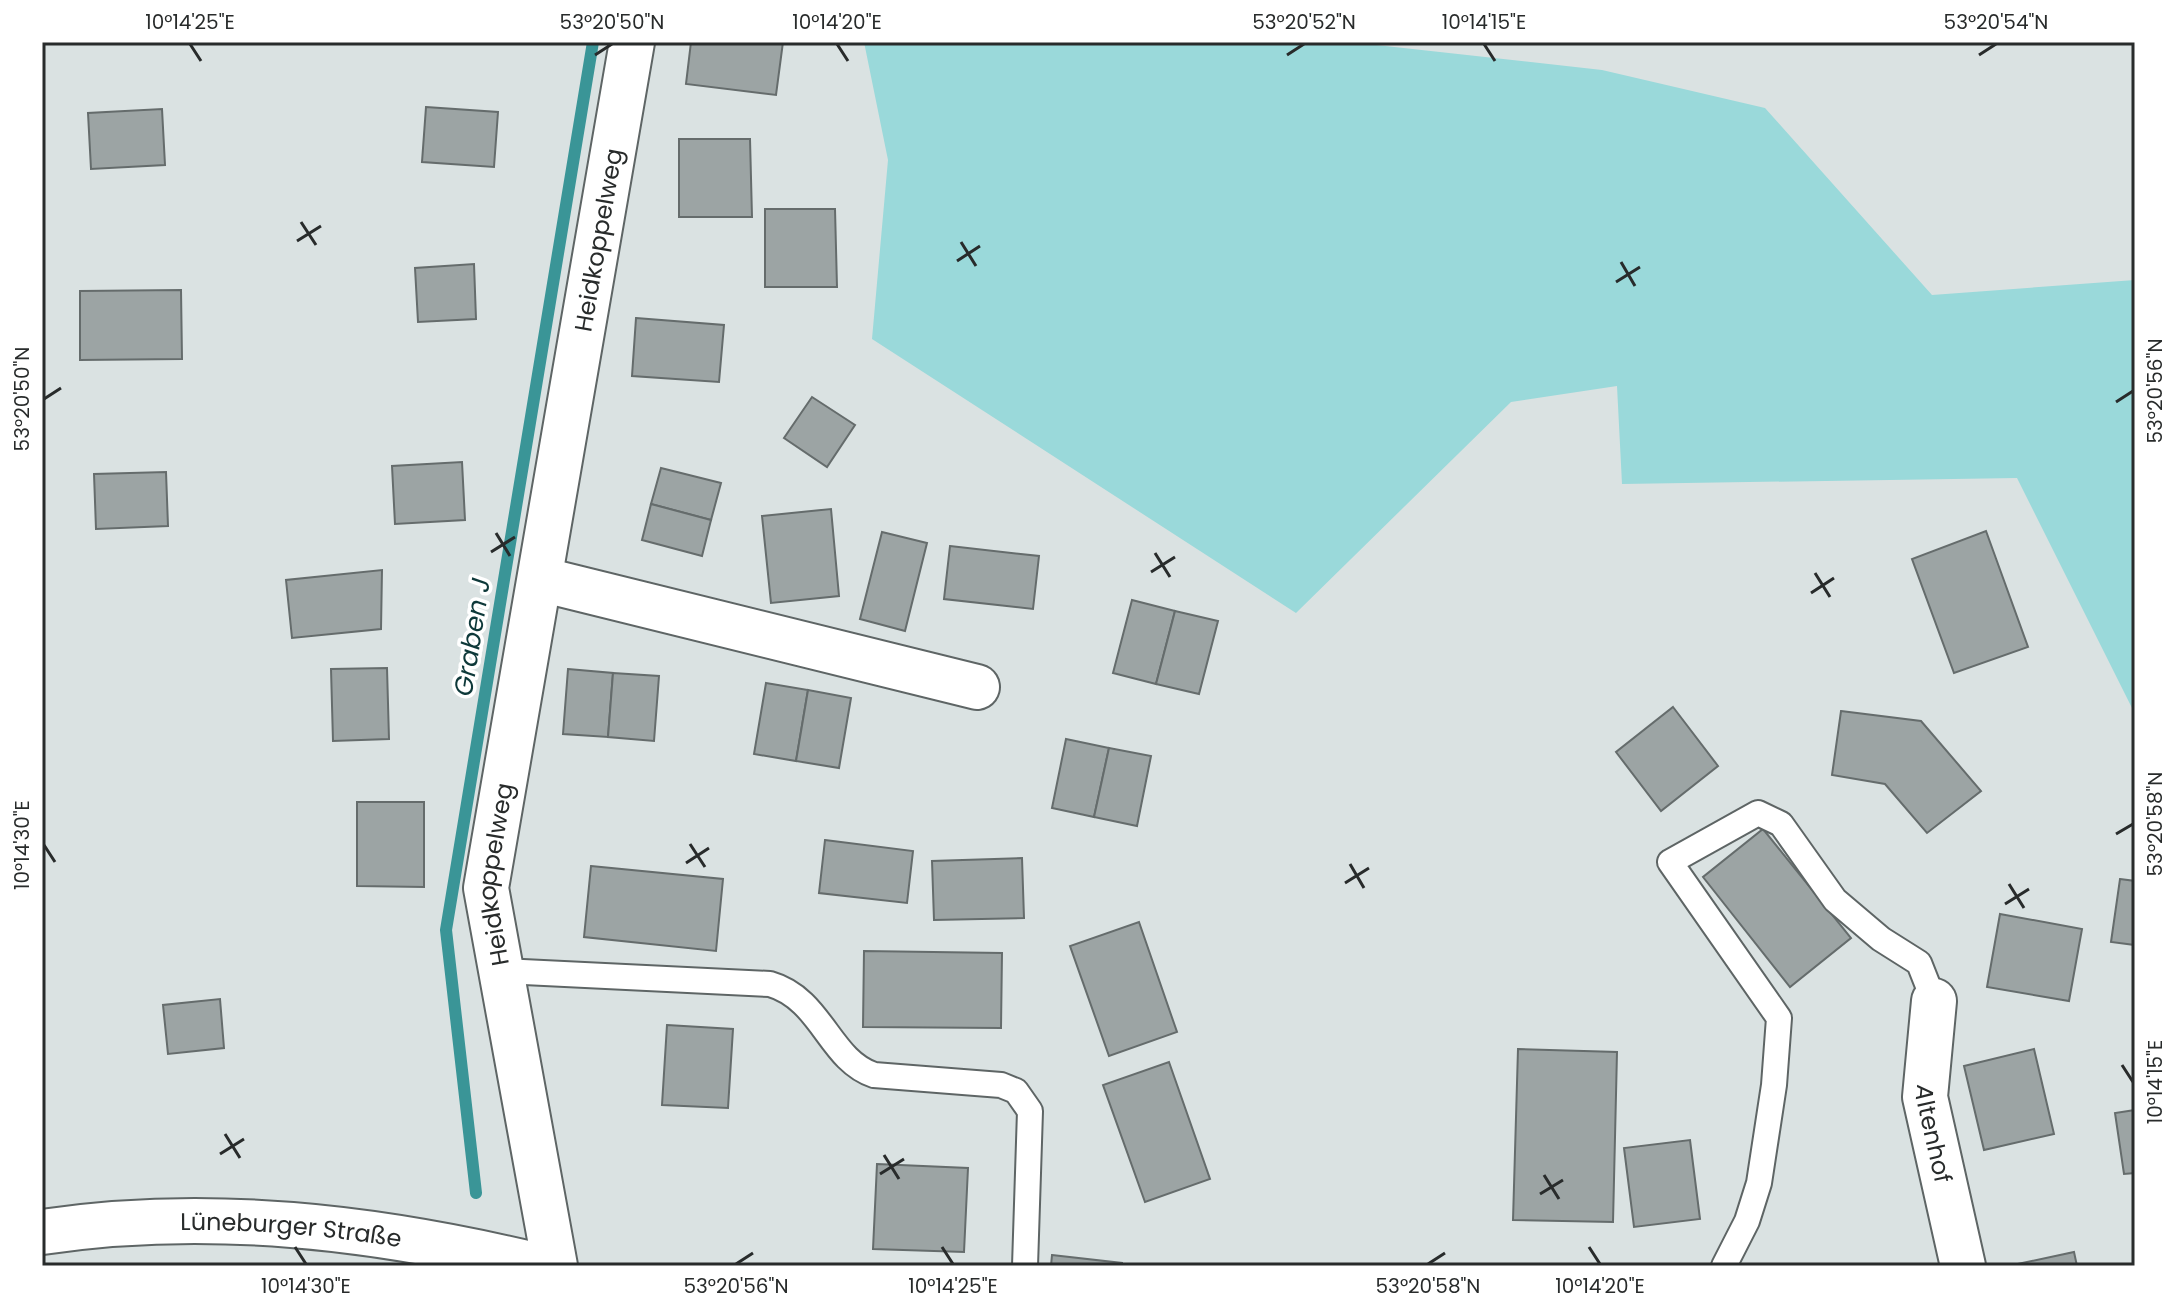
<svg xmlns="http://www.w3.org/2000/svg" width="2177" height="1308" viewBox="0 0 2177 1308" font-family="Poppins,sans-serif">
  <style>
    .green { fill: #9ad9da }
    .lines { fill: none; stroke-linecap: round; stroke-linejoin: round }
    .stream { stroke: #3a9597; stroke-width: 12 }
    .building { fill: #9ca4a4; stroke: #656c6c; stroke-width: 2 }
    .lane-casing { stroke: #5e6565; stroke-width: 28 }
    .street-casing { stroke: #5e6565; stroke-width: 48 }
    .secondary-casing { stroke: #5e6565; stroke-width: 48 }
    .lane { stroke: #fff; stroke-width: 24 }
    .street { stroke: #fff; stroke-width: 44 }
    .secondary { stroke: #fff; stroke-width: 44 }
    .ticks { fill: none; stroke: #282b2b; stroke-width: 3 }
    .labels { text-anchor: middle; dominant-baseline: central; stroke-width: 7; stroke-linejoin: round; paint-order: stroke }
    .street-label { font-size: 24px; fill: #282b2b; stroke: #fff }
    .water-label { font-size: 26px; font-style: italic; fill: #0d3839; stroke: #fff }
    .neatline { fill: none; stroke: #282b2b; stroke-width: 3 }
    .ticks-label { font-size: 20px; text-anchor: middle; fill: #282b2b }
  </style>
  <rect width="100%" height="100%" fill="#dae2e2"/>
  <!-- green -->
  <polygon class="green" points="864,42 1349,42 1602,70 1765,108 1932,295 2135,280 2135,714 2017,478 1622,484 1617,386 1511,402 1296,613 872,339 888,160"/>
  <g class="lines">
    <!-- stream -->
    <polyline class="stream" points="476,1193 446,930 593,42"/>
  </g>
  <!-- building -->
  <g class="building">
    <polygon points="691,42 783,42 776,95 686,84"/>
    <polygon points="426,107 498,112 494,167 422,162"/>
    <polygon points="162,109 165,165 91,169 88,113"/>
    <polygon points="679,139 750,139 752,217 679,217"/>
    <polygon points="765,209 835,209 837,287 765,287"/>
    <polygon points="474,264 476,319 418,322 415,268"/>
    <polygon points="181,290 182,359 80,360 80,291"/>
    <polygon points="636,318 724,325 719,382 632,376"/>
    <polygon points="812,397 855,425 827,467 784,438"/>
    <polygon points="462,462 465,520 395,524 392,466"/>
    <polygon points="661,468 721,483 711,520 651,504"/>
    <polygon points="166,472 168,526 96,529 94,474"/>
    <polygon points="651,504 711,520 702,556 642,540"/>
    <polygon points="831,509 839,596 771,603 762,516"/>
    <polygon points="1986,531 2028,647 1954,673 1912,559"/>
    <polygon points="882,532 927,543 905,631 860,619"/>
    <polygon points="950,546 1039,556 1033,609 944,599"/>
    <polygon points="382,570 381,629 292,638 286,580"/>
    <polygon points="1132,600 1175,611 1156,684 1113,673"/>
    <polygon points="1175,611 1218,621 1199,694 1156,684"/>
    <polygon points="387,668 389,739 333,741 331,669"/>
    <polygon points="568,669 613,673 608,737 563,734"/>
    <polygon points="613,673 659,676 654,741 608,737"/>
    <polygon points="766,683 808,690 796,761 754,754"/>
    <polygon points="808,690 851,698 839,768 796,761"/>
    <polygon points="1673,707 1718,766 1661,811 1616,752"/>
    <polygon points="1841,711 1921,721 1981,791 1927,833 1885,784 1832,775"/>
    <polygon points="1066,739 1109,748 1094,817 1052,808"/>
    <polygon points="1109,748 1151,756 1137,826 1094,817"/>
    <polygon points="357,802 424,802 424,887 357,886"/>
    <polygon points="1763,829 1851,938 1790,987 1703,877"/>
    <polygon points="825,840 913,851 907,903 819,893"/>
    <polygon points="1022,858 1024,918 934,920 932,861"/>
    <polygon points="591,866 723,879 716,951 584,937"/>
    <polygon points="2120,879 2135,881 2135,945 2111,942"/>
    <polygon points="2000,914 2082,929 2069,1001 1987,987"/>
    <polygon points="1139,922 1177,1032 1109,1056 1070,946"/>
    <polygon points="864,951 1002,953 1001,1028 863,1027"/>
    <polygon points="220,999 224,1048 168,1054 163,1005"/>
    <polygon points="667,1025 733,1029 728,1108 662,1105"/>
    <polygon points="1518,1049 1617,1052 1613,1222 1513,1220"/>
    <polygon points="2034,1049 2054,1134 1984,1150 1964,1066"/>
    <polygon points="1169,1062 1210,1179 1145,1202 1103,1085"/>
    <polygon points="2135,1110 2135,1173 2124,1174 2115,1113"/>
    <polygon points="1690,1140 1700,1219 1634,1227 1624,1148"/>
    <polygon points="877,1164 968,1168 964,1252 873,1249"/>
    <polygon points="2074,1252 2077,1266 2008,1266"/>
    <polygon points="1052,1255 1122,1263 1122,1266 1051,1266"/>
  </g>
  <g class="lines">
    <defs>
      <g id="lane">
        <path d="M501,971L770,984C822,999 829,1060 874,1075L1001,1085L1016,1091L1030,1111L1025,1266"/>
        <polyline points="1724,1266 1747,1221 1759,1183 1774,1085 1779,1018 1670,862 1758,813 1781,824 1835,900 1881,939 1919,963 1934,1001"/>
      </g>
      <g id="street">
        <polyline points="540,579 977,687"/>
        <path id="s1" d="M1934,1001L1925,1097L1963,1266"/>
        <path id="s2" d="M555,1266L486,888L632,42"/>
      </g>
      <g id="secondary">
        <path id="s3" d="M42,1232C209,1207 376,1227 539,1266"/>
      </g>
    </defs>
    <!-- lane casing -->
    <use href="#lane" class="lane-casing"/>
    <!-- street casing -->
    <use href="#street" class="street-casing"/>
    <!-- secondary casing -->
    <use href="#secondary" class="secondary-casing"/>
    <!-- lane -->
    <use href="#lane" class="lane"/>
    <!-- street -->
    <use href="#street" class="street"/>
    <!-- secondary -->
    <use href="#secondary" class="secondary"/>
  </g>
  <!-- ticks -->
  <path class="ticks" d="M190,44L201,61M837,44L848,61M1484,44L1495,61M595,55L612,44M1287,55L1304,44M1979,55L1996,44M301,222L316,245M297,241L321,226M961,242L976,266M957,261L980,246M1621,262L1635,286M1616,282L1640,267M44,399L61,388M2116,402L2133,391M496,533L510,556M491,552L515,537M1155,553L1170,577M1151,572L1175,557M1815,573L1830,597M1811,593L1834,578M2116,834L2133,824M690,844L705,867M44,845L55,862M686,863L709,848M1350,864L1364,888M1345,883L1369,868M2009,884L2024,908M2005,904L2029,889M2122,1065L2133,1082M225,1134L240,1158M220,1154L244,1139M884,1155L899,1179M880,1174L904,1159M1544,1175L1559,1199M1540,1194L1563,1180M295,1247L306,1264M942,1247L953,1264M1589,1247L1600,1264M736,1264L753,1253M1428,1264L1445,1253"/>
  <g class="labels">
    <!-- street labels -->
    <g class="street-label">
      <text stroke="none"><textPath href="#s2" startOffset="1042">Heidkoppelweg</textPath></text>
      <text stroke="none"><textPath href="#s2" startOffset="398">Heidkoppelweg</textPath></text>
      <text stroke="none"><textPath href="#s1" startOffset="134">Altenhof</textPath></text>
      <text stroke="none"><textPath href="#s3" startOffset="250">Lüneburger Straße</textPath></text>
    </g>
    <!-- water labels -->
    <g class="water-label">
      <text transform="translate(472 637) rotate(-81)">Graben J</text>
    </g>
  </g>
  <!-- border -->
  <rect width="2177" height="1308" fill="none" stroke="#ffffff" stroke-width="88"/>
  <rect x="44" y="44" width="2089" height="1220" class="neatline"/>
  <g class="ticks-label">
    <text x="190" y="29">10°14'25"E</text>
    <text x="612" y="29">53°20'50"N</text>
    <text x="837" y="29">10°14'20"E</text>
    <text x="1304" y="29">53°20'52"N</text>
    <text x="1484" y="29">10°14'15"E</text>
    <text x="1996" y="29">53°20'54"N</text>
    <text transform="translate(2155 391) rotate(-90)" y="7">53°20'56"N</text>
    <text transform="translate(22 399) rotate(-90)" y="7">53°20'50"N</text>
    <text transform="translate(2155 824) rotate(-90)" y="7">53°20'58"N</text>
    <text transform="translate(22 845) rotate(-90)" y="7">10°14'30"E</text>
    <text transform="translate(2155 1082) rotate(-90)" y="7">10°14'15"E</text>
    <text x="306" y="1293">10°14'30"E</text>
    <text x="736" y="1293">53°20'56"N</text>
    <text x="953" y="1293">10°14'25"E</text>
    <text x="1428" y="1293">53°20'58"N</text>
    <text x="1600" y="1293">10°14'20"E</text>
  </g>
</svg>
